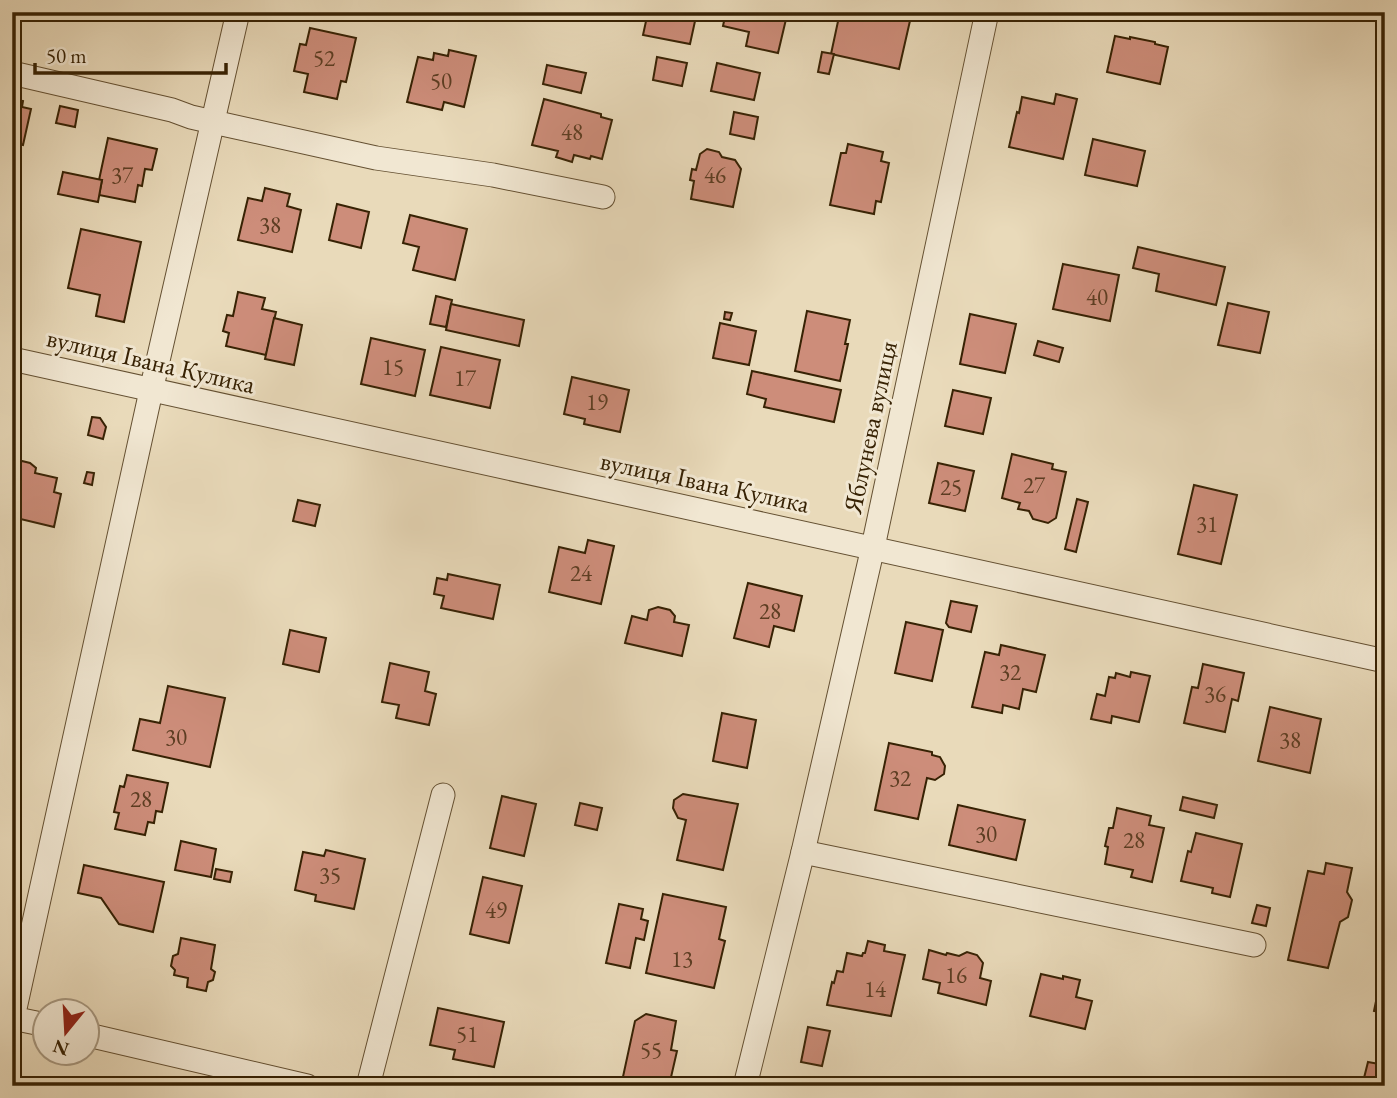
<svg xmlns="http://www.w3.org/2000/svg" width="1397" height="1098" viewBox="0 0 1397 1098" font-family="'EB Garamond',serif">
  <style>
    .building { fill: #cd8d7a; stroke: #372204; stroke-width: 2 }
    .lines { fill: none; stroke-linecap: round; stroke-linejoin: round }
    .minor-casing { stroke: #645032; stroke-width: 25 }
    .minor { stroke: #f1e7d2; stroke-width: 23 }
    .labels { text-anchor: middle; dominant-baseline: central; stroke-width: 6; stroke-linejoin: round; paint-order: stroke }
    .number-label { font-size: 23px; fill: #5c3d22 }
    .street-label { font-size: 26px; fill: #372204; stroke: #f1e7d2 }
  </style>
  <rect width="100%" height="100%" fill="#e9daba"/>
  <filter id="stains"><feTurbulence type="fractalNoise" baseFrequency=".00286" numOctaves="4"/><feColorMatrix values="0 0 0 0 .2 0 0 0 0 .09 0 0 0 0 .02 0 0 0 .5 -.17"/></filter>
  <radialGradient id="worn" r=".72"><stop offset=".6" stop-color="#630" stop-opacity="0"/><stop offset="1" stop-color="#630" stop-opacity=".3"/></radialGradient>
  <!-- building -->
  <g class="building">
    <polygon points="533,12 564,12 563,19"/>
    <polygon points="648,12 697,12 690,44 643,35"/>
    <polygon points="726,12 773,12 787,15 778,53 746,46 749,32 723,26"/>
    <polygon points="840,12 857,16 858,12 912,12 899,69 831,54"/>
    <polygon points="310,28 356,38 346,82 341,81 337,99 304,92 308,74 294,71 300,44 306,45"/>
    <polygon points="1115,36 1130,39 1130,37 1155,42 1155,44 1168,47 1160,84 1107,72"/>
    <polygon points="449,50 476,56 464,107 444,102 442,110 407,102 418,57 433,60 434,53 448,56"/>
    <polygon points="822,52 834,54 829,74 818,72"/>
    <polygon points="657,57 687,63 682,86 653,80"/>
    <polygon points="717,63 760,73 754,100 711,91"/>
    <polygon points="547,65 586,73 581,93 543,84"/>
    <polygon points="1056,94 1077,99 1063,159 1009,147 1017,112 1019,113 1022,97 1054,104"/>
    <polygon points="12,99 23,101 22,107 31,109 23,145 14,143 13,148"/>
    <polygon points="544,99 601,114 601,117 612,120 602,159 591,156 590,159 574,155 572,162 556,157 558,151 532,145"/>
    <polygon points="60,106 78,110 75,127 56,123"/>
    <polygon points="734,112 758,117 754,139 730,134"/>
    <polygon points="108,138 157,149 152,170 145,169 142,186 138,185 135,202 99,195 102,180 99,180"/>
    <polygon points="1093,139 1145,151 1137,186 1085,175"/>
    <polygon points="848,144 883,152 881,161 889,163 881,202 876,201 874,214 830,205 841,153 846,153"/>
    <polygon points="707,149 719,152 722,157 735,160 741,169 733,207 691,199 694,181 690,180 692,169 696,170 700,154"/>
    <polygon points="63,172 102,180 98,202 58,194"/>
    <polygon points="265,188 290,194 287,206 301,210 292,252 238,240 248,198 262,201"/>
    <polygon points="337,204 369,212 361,248 329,240"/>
    <polygon points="410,215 467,229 455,280 413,270 419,247 403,243"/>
    <polygon points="81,229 141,242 124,322 96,316 100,295 68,288"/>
    <polygon points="1138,247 1225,267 1216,305 1156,291 1159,274 1133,268"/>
    <polygon points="1063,264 1119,275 1110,321 1053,309"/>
    <polygon points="238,292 265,298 262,309 276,312 266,355 226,346 229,333 223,331 227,315 233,316"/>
    <polygon points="436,296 452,300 446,327 430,324"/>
    <polygon points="1228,303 1269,312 1260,353 1218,345"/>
    <polygon points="451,304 524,320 519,346 446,330"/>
    <polygon points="807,311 850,320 845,344 848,344 840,381 795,371"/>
    <polygon points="725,312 732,313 730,320 724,319"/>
    <polygon points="970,314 1016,324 1005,373 960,364"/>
    <polygon points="274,318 302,325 294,365 265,359"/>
    <polygon points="720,323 756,331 749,365 713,358"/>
    <polygon points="371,338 425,350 415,396 361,384"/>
    <polygon points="1038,341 1063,348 1059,362 1034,355"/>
    <polygon points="441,347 500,360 490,408 430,395"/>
    <polygon points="752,371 841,390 834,422 764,407 766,399 747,394"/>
    <polygon points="572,377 629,390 620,432 584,424 585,419 564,414"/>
    <polygon points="953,390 991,398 983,434 945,426"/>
    <polygon points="92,417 100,418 106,427 103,439 88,435"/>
    <polygon points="1012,454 1053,464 1052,469 1066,472 1056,518 1048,523 1033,519 1029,511 1018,509 1020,503 1002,498"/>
    <polygon points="22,461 30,463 36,468 35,473 57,478 54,492 61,494 54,527 12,517 12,475 15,464"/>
    <polygon points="938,463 974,471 965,511 929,503"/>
    <polygon points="87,472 94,473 92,485 84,483"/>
    <polygon points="1194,485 1237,495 1221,564 1178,554"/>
    <polygon points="1077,499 1088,502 1076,552 1065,549"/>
    <polygon points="298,500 320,505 315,526 293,521"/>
    <polygon points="588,540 614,546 601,604 549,592 559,547 585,553"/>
    <polygon points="448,574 500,585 493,619 441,608 444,596 434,594 437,578 447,580"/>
    <polygon points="748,583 802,596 794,631 774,626 769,647 734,638"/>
    <polygon points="951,601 977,606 971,632 949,627 946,623"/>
    <polygon points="658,607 670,610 675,616 674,622 689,625 682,656 625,643 632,616 647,620 649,610"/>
    <polygon points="906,622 943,630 932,681 895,673"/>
    <polygon points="290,630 326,638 319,672 283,664"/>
    <polygon points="1001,645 1045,655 1036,692 1023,689 1019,709 1003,705 1002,713 972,707 985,652 999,655"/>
    <polygon points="390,663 429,672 425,691 436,694 429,725 396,718 399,705 382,702"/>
    <polygon points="1203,664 1244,673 1238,701 1232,699 1225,732 1184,723 1192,687 1198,688"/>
    <polygon points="1131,672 1150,676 1139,722 1112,716 1111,723 1091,719 1097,694 1105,696 1109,677 1115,678 1116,673 1130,677"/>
    <polygon points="168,686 225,698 210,767 133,750 140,719 160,723"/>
    <polygon points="1270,707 1321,719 1310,773 1258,761"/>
    <polygon points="722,713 756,720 747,768 713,761"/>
    <polygon points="889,743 932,752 932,755 940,757 945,766 944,774 935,780 927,778 918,819 875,810"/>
    <polygon points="127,775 168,783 162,812 156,811 154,823 148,822 145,835 115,829 119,813 114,812 120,786 124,787"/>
    <polygon points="683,794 738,804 723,870 677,860 686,820 678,818 673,808 674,800"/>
    <polygon points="502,796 536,804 524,856 490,848"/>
    <polygon points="1183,797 1217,805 1214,818 1180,810"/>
    <polygon points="580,803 602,808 597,830 575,825"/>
    <polygon points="958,805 1025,820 1016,860 949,845"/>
    <polygon points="1117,808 1151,816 1149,825 1164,828 1152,882 1131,877 1133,870 1105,864 1108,847 1105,846 1109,828 1113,828"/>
    <polygon points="1196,833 1242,844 1230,897 1212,893 1213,888 1181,881 1188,851 1191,852"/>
    <polygon points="181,841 216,849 211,877 175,870"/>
    <polygon points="326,850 365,859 354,909 315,901 316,895 295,890 303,852 324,856"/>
    <polygon points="1326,863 1352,868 1347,892 1352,900 1348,917 1340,922 1328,968 1288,960 1308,871 1324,874"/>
    <polygon points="84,865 164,882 153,932 119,924 101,898 78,893"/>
    <polygon points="216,869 232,872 230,882 214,879"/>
    <polygon points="483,877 522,886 509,943 470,934"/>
    <polygon points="663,894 726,907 719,939 725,941 714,988 646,973"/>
    <polygon points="619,904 643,909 641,919 648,921 644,940 636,938 630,968 606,963"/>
    <polygon points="1257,905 1270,908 1266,926 1252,923"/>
    <polygon points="181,938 215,945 211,969 215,972 213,980 208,982 206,991 187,987 188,978 174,975 175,970 171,966 173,956 178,954"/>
    <polygon points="868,941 885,945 884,951 905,955 891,1016 827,1005 832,982 834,983 837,971 843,972 847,953 862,956 863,953 865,953"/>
    <polygon points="929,950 946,955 947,953 959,956 967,952 977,955 983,963 980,978 991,981 986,1005 938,993 940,983 923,979"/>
    <polygon points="1041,974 1063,979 1063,976 1080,980 1076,997 1092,1001 1085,1029 1030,1016"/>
    <polygon points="1381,977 1385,977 1385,1013 1374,1011"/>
    <polygon points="438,1008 504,1022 494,1067 453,1059 455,1050 430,1045"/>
    <polygon points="646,1014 676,1021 671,1050 677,1051 669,1086 621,1086 635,1021"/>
    <polygon points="808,1027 830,1031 822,1066 801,1062"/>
    <polygon points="1368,1062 1385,1065 1385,1086 1362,1086"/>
  </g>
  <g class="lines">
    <defs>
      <g id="minor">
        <polyline points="12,73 172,110 191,117 213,122 376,158 493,175 603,197"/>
        <polyline points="12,359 1385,661"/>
        <polyline points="803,852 1254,945"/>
        <polyline points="12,1018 46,1025"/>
        <polyline points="12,1022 151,391 238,12"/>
        <polyline points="88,1035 307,1086"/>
        <polyline points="368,1086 443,795"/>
        <polyline points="745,1086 803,852 873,547 987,12"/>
      </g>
    </defs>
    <!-- minor casing -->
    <use href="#minor" class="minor-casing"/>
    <!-- minor -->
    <use href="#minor" class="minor"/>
  </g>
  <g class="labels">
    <!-- number labels -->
    <g class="number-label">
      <text x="324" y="58">52</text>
      <text x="441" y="81">50</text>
      <text x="572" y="132">48</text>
      <text x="122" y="175">37</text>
      <text x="715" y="175">46</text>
      <text x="270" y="225">38</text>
      <text x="1097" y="297">40</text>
      <text x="393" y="367">15</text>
      <text x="465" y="378">17</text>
      <text x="597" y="402">19</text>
      <text x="1034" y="485">27</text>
      <text x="951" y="487">25</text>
      <text x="1207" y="524">31</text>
      <text x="581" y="573">24</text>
      <text x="770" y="611">28</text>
      <text x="1010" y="672">32</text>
      <text x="1215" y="694">36</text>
      <text x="176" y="737">30</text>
      <text x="1290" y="740">38</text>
      <text x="900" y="778">32</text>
      <text x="141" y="799">28</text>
      <text x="986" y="834">30</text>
      <text x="1134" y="840">28</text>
      <text x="330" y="875">35</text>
      <text x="496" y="910">49</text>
      <text x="682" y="959">13</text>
      <text x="956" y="975">16</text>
      <text x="875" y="989">14</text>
      <text x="467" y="1034">51</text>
      <text x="651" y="1050">55</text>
    </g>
    <!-- street labels -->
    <g class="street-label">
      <text transform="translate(151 361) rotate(13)">вулиця Івана Кулика</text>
      <text transform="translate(870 427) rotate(-78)">Яблунева вулиця</text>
      <text transform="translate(705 482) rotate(12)">вулиця Івана Кулика</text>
    </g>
  </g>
  <!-- margin -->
  <rect width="1397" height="1098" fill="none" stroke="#e9daba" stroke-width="42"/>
  <rect x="14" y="14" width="1369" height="1070" fill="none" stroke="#372204" stroke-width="3.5"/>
  <rect x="21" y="21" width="1355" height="1056" fill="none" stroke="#372204" stroke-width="2"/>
  <!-- north arrow -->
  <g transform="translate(66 1032) rotate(198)"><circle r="33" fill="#f1e7d2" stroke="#a79880" stroke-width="2"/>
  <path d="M0-5L12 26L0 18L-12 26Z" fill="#8f2418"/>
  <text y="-10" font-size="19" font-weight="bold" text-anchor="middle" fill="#372204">N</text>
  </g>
  <!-- scale -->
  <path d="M35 63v10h191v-10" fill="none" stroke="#372204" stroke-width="3.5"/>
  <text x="46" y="63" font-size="21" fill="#372204" stroke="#f1e7d2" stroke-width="5" paint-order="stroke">50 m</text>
  <rect width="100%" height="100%" filter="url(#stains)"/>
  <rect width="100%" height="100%" fill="url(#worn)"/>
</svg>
